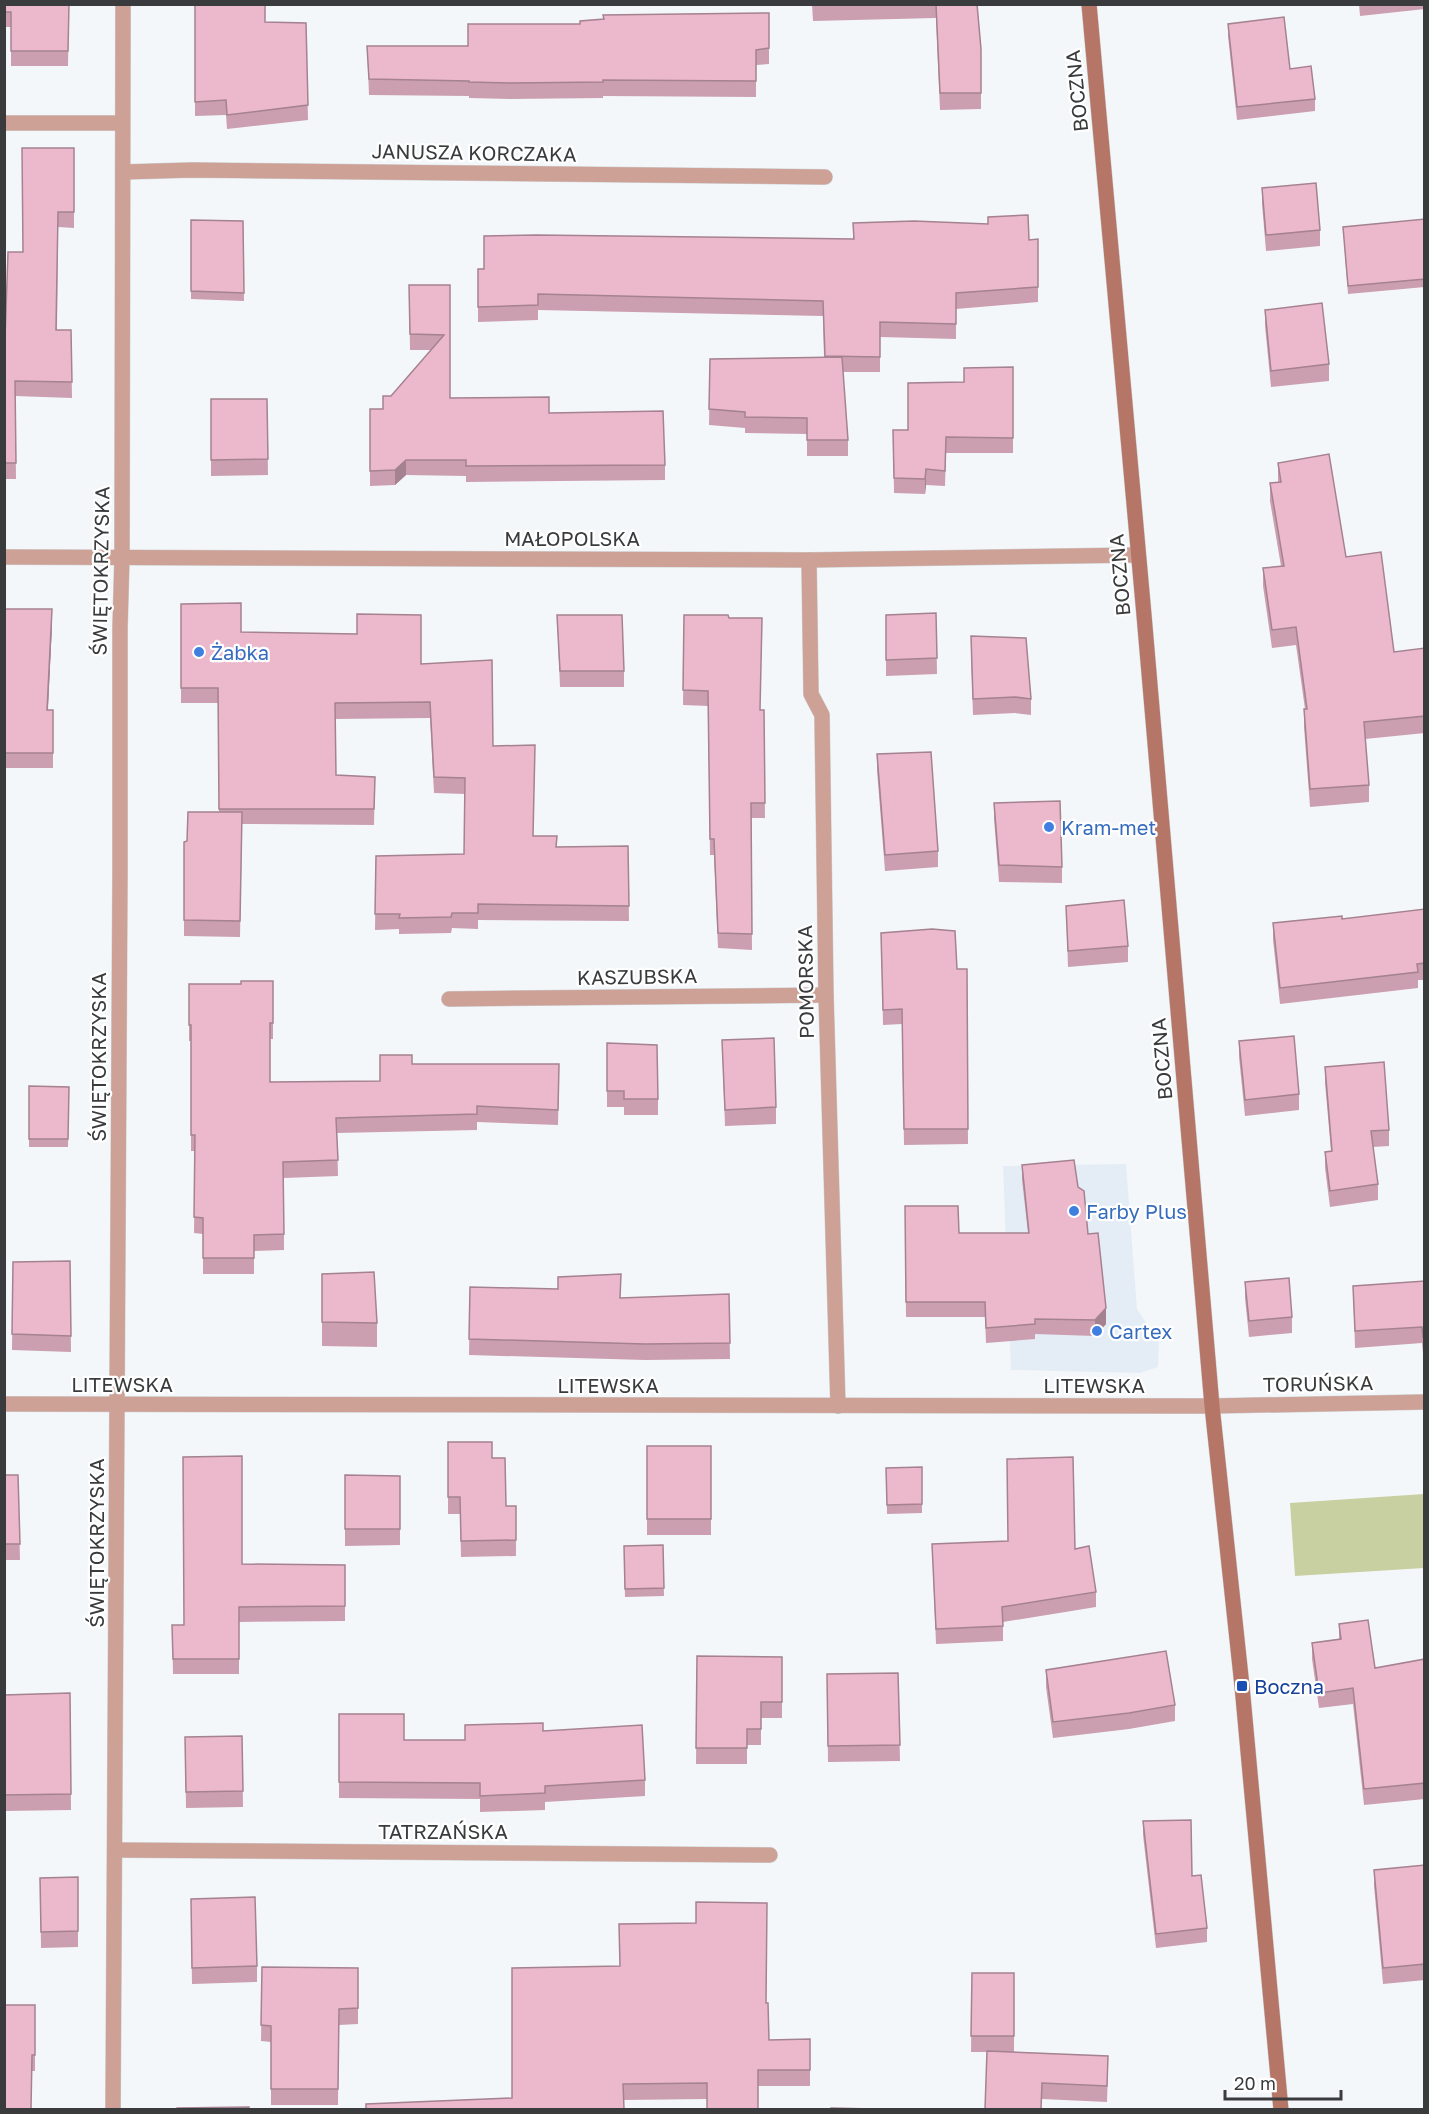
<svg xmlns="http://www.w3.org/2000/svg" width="1429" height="2114" viewBox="0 0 1429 2114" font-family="'Golos Text',sans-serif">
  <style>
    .built { fill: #e4edf5 }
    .green { fill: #c8d0a2 }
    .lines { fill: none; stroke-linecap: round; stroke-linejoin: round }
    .street-casing { stroke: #cfd1d4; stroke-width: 16 }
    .secondary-casing { stroke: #cfd1d4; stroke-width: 16 }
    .street { stroke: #cda196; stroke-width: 15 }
    .secondary { stroke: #b67667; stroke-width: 15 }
    .wall { fill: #cb9faf }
    .shaded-wall { fill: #a5828f }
    .building { fill: #ecb9cc; stroke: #a5828f; stroke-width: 1.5 }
    .shop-dot { fill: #3f7fe0; stroke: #fff; stroke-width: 2 }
    .transit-dot { fill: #1a4fb4; stroke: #fff; stroke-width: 2 }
    .labels { text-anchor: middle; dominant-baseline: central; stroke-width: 4.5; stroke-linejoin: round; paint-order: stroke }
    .street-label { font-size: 20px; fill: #3a3b3c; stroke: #fff }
    .shop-label { font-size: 20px; fill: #366cbe; stroke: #fff; text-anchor: start }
    .transit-label { font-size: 20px; fill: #164399; stroke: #fff; text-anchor: start }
  </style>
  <rect width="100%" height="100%" fill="#f4f7fa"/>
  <!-- built -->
  <polygon class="built" points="1126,1164 1137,1309 1159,1342 1158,1367 1140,1373 1011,1370 1003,1166"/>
  <!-- green -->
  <polygon class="green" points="1424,1494 1424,1568 1295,1576 1290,1503"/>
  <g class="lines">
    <defs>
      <g id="street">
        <polyline points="4,123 122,123"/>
        <polyline points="123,172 192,170 825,177"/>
        <polyline points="4,557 809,560 1138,555"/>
        <polyline points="809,560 811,694 822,715 826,995 838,1406"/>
        <polyline points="449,999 826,995"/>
        <polyline points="4,1404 1212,1406 1424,1402"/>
        <polyline points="115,1850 770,1855"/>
        <polyline points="113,2110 120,871 120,628 122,557 123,4"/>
      </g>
      <polyline id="secondary" points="1089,4 1144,615 1212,1406 1242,1686 1281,2110"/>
    </defs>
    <!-- street casing -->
    <use href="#street" class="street-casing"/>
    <!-- secondary casing -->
    <use href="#secondary" class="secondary-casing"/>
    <!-- street -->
    <use href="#street" class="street"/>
    <!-- secondary -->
    <use href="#secondary" class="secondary"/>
  </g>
  <!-- wall -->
  <g class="wall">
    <polygon points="4,4 69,4 68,66 11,66 11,27 4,27"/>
    <polygon points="195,4 265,22 306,23 308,120 227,129 226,115 195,116"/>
    <polygon points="812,4 977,4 981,49 981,109 940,110 936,18 813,21"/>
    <polygon points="1359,4 1425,4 1425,9 1360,16"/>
    <polygon points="769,13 769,64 756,65 756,97 603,96 603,98 510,99 469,98 469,96 369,95 367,46 468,46 603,20 603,15"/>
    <polygon points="1228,24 1290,69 1315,99 1315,111 1237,120 1228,36"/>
    <polygon points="74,148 74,228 58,227 57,330 71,330 72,398 15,396 16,479 4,479 4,367 22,252"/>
    <polygon points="1262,188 1320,230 1320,246 1266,251 1262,204"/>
    <polygon points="1425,219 1425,287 1348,294 1343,227"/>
    <polygon points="191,220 243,221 244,301 191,299"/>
    <polygon points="853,223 1029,240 1038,287 1038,302 956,309 956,339 880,337 880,372 843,372 848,440 848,456 807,456 807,434 745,433 745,428 709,425 710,359 824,357 823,316 538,310 538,320 478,322 478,269 853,239"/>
    <polygon points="409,285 450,285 450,398 549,413 665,465 665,480 466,482 466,476 406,475 395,485 370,486 370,409 383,409 431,350 410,350"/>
    <polygon points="1265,310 1329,364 1329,381 1271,387 1265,326"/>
    <polygon points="1013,367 1013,453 946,453 945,486 926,485 925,494 894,493 893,430 908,430 964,382"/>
    <polygon points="211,399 267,399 268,475 211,476"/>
    <polygon points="1278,463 1346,557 1394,652 1425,648 1425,733 1365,739 1369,785 1369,802 1310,807 1304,727 1304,709 1305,709 1296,645 1272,648 1263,586 1263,568 1281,566 1270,501 1270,483 1278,482"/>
    <polygon points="181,604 241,632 421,664 493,746 534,836 556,847 628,846 629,921 478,920 478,929 452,928 451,933 399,934 399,929 375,930 376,856 464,854 465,794 434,793 430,718 335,719 336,775 375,777 374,825 242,824 240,937 184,936 184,842 187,841 219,812 218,703 181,703"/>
    <polygon points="4,609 52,625 48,710 53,710 53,768 4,768"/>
    <polygon points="936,613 937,674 886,676 886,615"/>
    <polygon points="557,615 624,671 624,687 560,687"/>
    <polygon points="684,615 729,618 760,710 764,710 765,818 751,818 752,950 718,948 714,855 710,855 708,706 683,705"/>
    <polygon points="971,652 1031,699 1031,715 1015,713 973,715"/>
    <polygon points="877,754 938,851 938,867 885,871 877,770"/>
    <polygon points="994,803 1062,867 1062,883 999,882 994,819"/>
    <polygon points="1066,906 1128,946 1128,962 1068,967"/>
    <polygon points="1425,909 1425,980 1418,980 1418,988 1280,1004 1273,940 1273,923 1342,919"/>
    <polygon points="881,933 957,969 967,969 968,1144 904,1145 902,1024 883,1025"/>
    <polygon points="273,981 273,1039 270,1039 270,1082 380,1081 412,1064 559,1080 558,1125 477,1122 477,1130 337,1133 338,1176 284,1178 284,1250 254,1251 254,1274 203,1274 203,1234 194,1233 195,1151 191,1151 191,1041 189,1041 189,984 241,984"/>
    <polygon points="722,1040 776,1107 776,1124 725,1126"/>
    <polygon points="1239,1041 1299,1094 1299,1110 1245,1116 1239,1057"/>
    <polygon points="607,1043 658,1099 658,1115 624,1115 624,1107 607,1107"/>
    <polygon points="1325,1067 1389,1130 1389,1146 1373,1147 1378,1184 1378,1200 1330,1207 1325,1168 1325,1152 1331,1151 1325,1083"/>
    <polygon points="29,1086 69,1087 68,1147 29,1147"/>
    <polygon points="1022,1165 1088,1234 1106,1324 1095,1336 1035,1334 1035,1339 986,1343 985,1317 906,1317 905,1206 959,1233 1028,1233 1022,1180"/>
    <polygon points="70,1261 71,1352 12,1350 13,1262"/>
    <polygon points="322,1274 377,1323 377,1347 322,1346"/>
    <polygon points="1425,1281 1425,1353 1423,1353 1422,1343 1355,1348 1353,1286"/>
    <polygon points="1245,1282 1292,1317 1292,1333 1249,1337 1245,1298"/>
    <polygon points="470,1287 620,1298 729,1294 730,1359 645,1360 469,1355"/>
    <polygon points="448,1442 492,1458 506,1506 516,1506 516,1556 461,1557 460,1514 448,1514"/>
    <rect x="647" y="1446" width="64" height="89"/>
    <polygon points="922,1467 922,1513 887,1514 886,1468"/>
    <polygon points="4,1475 18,1475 20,1560 4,1560"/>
    <polygon points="345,1475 400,1476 400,1545 345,1546"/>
    <polygon points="932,1544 1075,1549 1096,1592 1096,1607 1003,1622 1003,1641 936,1644"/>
    <polygon points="663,1545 664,1596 625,1597 624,1546"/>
    <polygon points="242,1564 345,1565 345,1621 239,1622 239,1674 173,1674 172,1625 184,1625"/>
    <polygon points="1339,1624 1375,1668 1425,1659 1425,1799 1364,1805 1353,1704 1319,1708 1312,1659 1312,1643 1339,1639"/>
    <polygon points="697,1656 782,1657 782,1718 761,1718 761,1745 747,1745 747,1764 696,1764"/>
    <polygon points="1046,1670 1175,1705 1175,1721 1129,1729 1053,1738 1046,1687"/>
    <polygon points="898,1673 900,1761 828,1762 827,1674"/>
    <polygon points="70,1693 71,1810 4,1811 4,1695"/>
    <polygon points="339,1714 404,1740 465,1740 543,1731 645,1780 645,1796 545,1802 545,1810 480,1812 480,1799 339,1798"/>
    <polygon points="242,1736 243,1807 186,1808 185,1737"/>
    <polygon points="1143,1821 1192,1876 1207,1928 1207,1942 1156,1948 1143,1835"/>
    <polygon points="1425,1865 1425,1980 1383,1984 1374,1886 1374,1870"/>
    <polygon points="78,1877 78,1947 41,1948 40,1878"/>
    <polygon points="191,1915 257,1966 257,1982 192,1984"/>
    <polygon points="262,1967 358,1968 358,2024 339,2025 338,2105 271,2105 271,2042 261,2041"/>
    <polygon points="972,1973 1014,1973 1014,2052 1108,2072 1107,2102 1042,2099 987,2052 971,2052"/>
    <polygon points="766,2003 769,2040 810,2039 810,2086 758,2086 707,2099 624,2100 512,2098"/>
    <polygon points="35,2005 35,2071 32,2071 4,2109"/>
  </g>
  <!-- shaded-wall -->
  <g class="shaded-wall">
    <polygon points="406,460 406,475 395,485 395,470"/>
    <polygon points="926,469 926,485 925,494 925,479"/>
    <polygon points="52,609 52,625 47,725 47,710"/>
    <polygon points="1106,1308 1106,1324 1095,1336 1095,1320"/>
  </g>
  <!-- building -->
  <g class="building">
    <polygon points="4,4 69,4 68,51 11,51 11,12 4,12"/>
    <polygon points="195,4 265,4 265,22 306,23 308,105 227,115 226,100 195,102"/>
    <polygon points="936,4 977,4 981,49 981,93 940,93"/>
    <polygon points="769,13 769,48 756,50 756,81 603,80 603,82 510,83 469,82 469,81 369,79 367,46 468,46 468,24 580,24 580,21 604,19 603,15"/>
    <polygon points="1284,17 1290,69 1311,66 1315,99 1237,107 1228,24"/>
    <polygon points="22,148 74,148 74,212 58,212 56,330 71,330 72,382 15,381 16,463 4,463 4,367 8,252 23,252"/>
    <polygon points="1316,183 1320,230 1266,235 1262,188"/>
    <polygon points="1028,215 1029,240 1038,239 1038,287 956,293 956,324 880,322 880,357 825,356 823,301 538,294 538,305 478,307 478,269 484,269 484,236 536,235 854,239 853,223 914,221 988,224 988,217"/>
    <polygon points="1425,219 1425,279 1348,286 1343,227"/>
    <polygon points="191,220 243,221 244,293 191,291"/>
    <polygon points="409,285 450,285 450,398 549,397 549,413 663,411 665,465 466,466 466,460 406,460 395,470 370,471 370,409 383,409 383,396 391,396 444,335 410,334"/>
    <polygon points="1322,303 1329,364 1271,371 1265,310"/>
    <polygon points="842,357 848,440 807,440 807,418 745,417 745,412 709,409 710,359"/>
    <polygon points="1013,367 1013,438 946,437 945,471 926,469 925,479 894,478 893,430 908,430 908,383 964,382 964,368"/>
    <polygon points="211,399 267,399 268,459 211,460"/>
    <polygon points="1329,454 1346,557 1381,552 1394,652 1425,648 1425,716 1364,722 1369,785 1310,789 1304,709 1307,709 1296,627 1272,630 1263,568 1284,566 1270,483 1281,482 1278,463"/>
    <polygon points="241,603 241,632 357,634 357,614 421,615 421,664 492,660 493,746 535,745 533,836 557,836 556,847 628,846 629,906 478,904 478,913 452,913 451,917 399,918 400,914 375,914 376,856 464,854 465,778 434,777 430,702 335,703 336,775 375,777 374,809 219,809 218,688 181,688 181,604"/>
    <polygon points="4,609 52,609 47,710 53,710 53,753 4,753"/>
    <polygon points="936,613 937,658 886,660 886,615"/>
    <polygon points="557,615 622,615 624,671 560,671"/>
    <polygon points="684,615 728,615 729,618 762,618 760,710 764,710 765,803 751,803 752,934 718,933 714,839 710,839 708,691 683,690"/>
    <polygon points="971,636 1026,638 1031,699 1015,697 973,699"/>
    <polygon points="931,752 938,851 885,855 877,754"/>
    <polygon points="1060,801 1062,867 999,865 994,803"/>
    <polygon points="188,812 242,812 240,921 184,920 184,842 187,841"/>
    <polygon points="1124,900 1128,946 1068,951 1066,906"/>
    <polygon points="1425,909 1425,963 1417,964 1418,972 1280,988 1273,923 1342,916 1342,919"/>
    <polygon points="932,929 955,931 957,969 967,969 968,1129 904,1129 902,1009 883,1010 881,933"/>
    <polygon points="241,981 273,981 273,1023 270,1023 270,1082 380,1081 380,1055 412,1055 412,1064 559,1064 558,1110 477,1106 477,1114 336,1118 338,1160 283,1162 284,1234 254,1235 254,1258 203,1258 203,1218 194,1217 195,1135 191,1135 191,1025 189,1025 189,984 241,984"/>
    <polygon points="1294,1036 1299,1094 1245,1100 1239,1041"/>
    <polygon points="774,1038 776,1107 725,1110 722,1040"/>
    <polygon points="607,1043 657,1045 658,1099 624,1099 624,1091 607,1091"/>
    <polygon points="1384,1062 1389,1130 1371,1131 1378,1184 1330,1191 1325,1152 1332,1151 1325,1067"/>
    <polygon points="29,1086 69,1087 68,1139 29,1139"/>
    <polygon points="1074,1160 1078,1187 1084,1191 1088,1234 1098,1233 1106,1308 1095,1320 1035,1319 1035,1324 986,1328 985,1302 906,1302 905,1206 958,1206 959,1233 1029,1233 1022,1165"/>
    <polygon points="70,1261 71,1336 12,1334 13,1262"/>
    <polygon points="374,1272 377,1323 322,1322 322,1274"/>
    <polygon points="621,1274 620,1298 729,1294 730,1343 645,1344 469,1339 470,1287 558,1289 558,1277"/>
    <polygon points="1289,1278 1292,1317 1249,1321 1245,1282"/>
    <polygon points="1425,1281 1425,1336 1423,1337 1422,1327 1355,1331 1353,1286"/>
    <polygon points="448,1442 492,1442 492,1458 505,1458 506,1506 516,1506 516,1540 461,1541 460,1497 448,1497"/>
    <rect x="647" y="1446" width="64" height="73"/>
    <polygon points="242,1456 242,1564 345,1565 345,1606 239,1607 239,1659 173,1659 172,1625 184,1625 183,1457"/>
    <polygon points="1073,1457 1075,1549 1089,1546 1096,1592 1002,1607 1003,1626 936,1629 932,1544 1008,1541 1007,1459"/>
    <polygon points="922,1467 922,1504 887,1505 886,1468"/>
    <polygon points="4,1475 18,1475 20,1544 4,1544"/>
    <polygon points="345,1475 400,1476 400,1529 345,1529"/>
    <polygon points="663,1545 664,1588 625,1589 624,1546"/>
    <polygon points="1368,1620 1375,1668 1425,1659 1425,1783 1364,1789 1353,1688 1319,1693 1312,1643 1341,1639 1339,1624"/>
    <polygon points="1166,1651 1175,1705 1129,1713 1053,1722 1046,1670"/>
    <polygon points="697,1656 782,1657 782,1702 761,1702 761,1729 747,1729 747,1748 696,1748"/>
    <polygon points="898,1673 900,1745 828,1746 827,1674"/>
    <polygon points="70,1693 71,1794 4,1795 4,1695"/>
    <polygon points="339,1714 404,1714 404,1740 465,1740 465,1725 543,1723 543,1731 642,1725 645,1780 545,1786 545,1793 480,1796 480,1783 339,1782"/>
    <polygon points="242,1736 243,1791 186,1792 185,1737"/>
    <polygon points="1191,1820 1192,1876 1201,1875 1207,1928 1156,1934 1143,1821"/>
    <polygon points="1425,1865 1425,1964 1383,1968 1374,1870"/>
    <polygon points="78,1877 78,1931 41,1932 40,1878"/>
    <polygon points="255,1897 257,1966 192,1968 191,1899"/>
    <polygon points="696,1902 767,1903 766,2003 768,2003 769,2040 810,2039 810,2070 758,2070 758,2109 707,2109 707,2083 623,2084 624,2109 366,2109 366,2104 512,2098 512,1968 620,1966 619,1924 696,1923"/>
    <polygon points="262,1967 358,1968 358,2008 339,2009 338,2089 271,2089 271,2026 261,2025"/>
    <polygon points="972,1973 1014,1973 1014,2036 971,2036"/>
    <polygon points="4,2005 35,2005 35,2055 32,2055 31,2109 4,2109"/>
    <polygon points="987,2051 1108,2056 1107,2086 1042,2083 1041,2109 985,2109"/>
    <polygon points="249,2107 249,2109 177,2109 177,2108"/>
    <polygon points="831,2108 871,2109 831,2109"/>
  </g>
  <!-- markers -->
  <g class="shop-dot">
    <circle cx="199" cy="652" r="6"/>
    <circle cx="1049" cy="827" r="6"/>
    <circle cx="1074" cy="1211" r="6"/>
    <circle cx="1097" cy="1331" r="6"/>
  </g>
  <rect class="transit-dot" x="1236" y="1680" width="12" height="12" rx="3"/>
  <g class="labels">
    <!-- street labels -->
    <g class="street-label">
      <text transform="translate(1076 91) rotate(-96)">BOCZNA</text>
      <text transform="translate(474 152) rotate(1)">JANUSZA KORCZAKA</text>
      <text x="572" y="538">MAŁOPOLSKA</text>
      <text transform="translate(100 571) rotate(-89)">ŚWIĘTOKRZYSKA</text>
      <text transform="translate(1119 575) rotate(-95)">BOCZNA</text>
      <text transform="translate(637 976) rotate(-1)">KASZUBSKA</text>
      <text transform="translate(805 982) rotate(-91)">POMORSKA</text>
      <text transform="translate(98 1057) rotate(-90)">ŚWIĘTOKRZYSKA</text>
      <text transform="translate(1161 1059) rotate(-95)">BOCZNA</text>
      <text transform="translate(1318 1383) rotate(-1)">TORUŃSKA</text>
      <text x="122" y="1384">LITEWSKA</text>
      <text x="608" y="1385">LITEWSKA</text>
      <text x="1094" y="1385">LITEWSKA</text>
      <text transform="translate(96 1543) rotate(-90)">ŚWIĘTOKRZYSKA</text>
      <text x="443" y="1831">TATRZAŃSKA</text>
    </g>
    <!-- shop labels -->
    <g class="shop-label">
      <text x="211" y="652">Żabka</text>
      <text x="1061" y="827">Kram-met</text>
      <text x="1086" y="1211">Farby Plus</text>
      <text x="1109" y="1331">Cartex</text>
    </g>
    <!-- transit labels -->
    <g class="transit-label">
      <text x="1254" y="1686">Boczna</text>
    </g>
  </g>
  <!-- border -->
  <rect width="1429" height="2114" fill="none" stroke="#3a3b3c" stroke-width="12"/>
  <!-- scale -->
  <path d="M1225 2090v9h116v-9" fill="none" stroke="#3a3b3c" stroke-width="3"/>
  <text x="1234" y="2090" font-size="18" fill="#3a3b3c" stroke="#ffffff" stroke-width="4.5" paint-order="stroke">20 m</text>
</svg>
